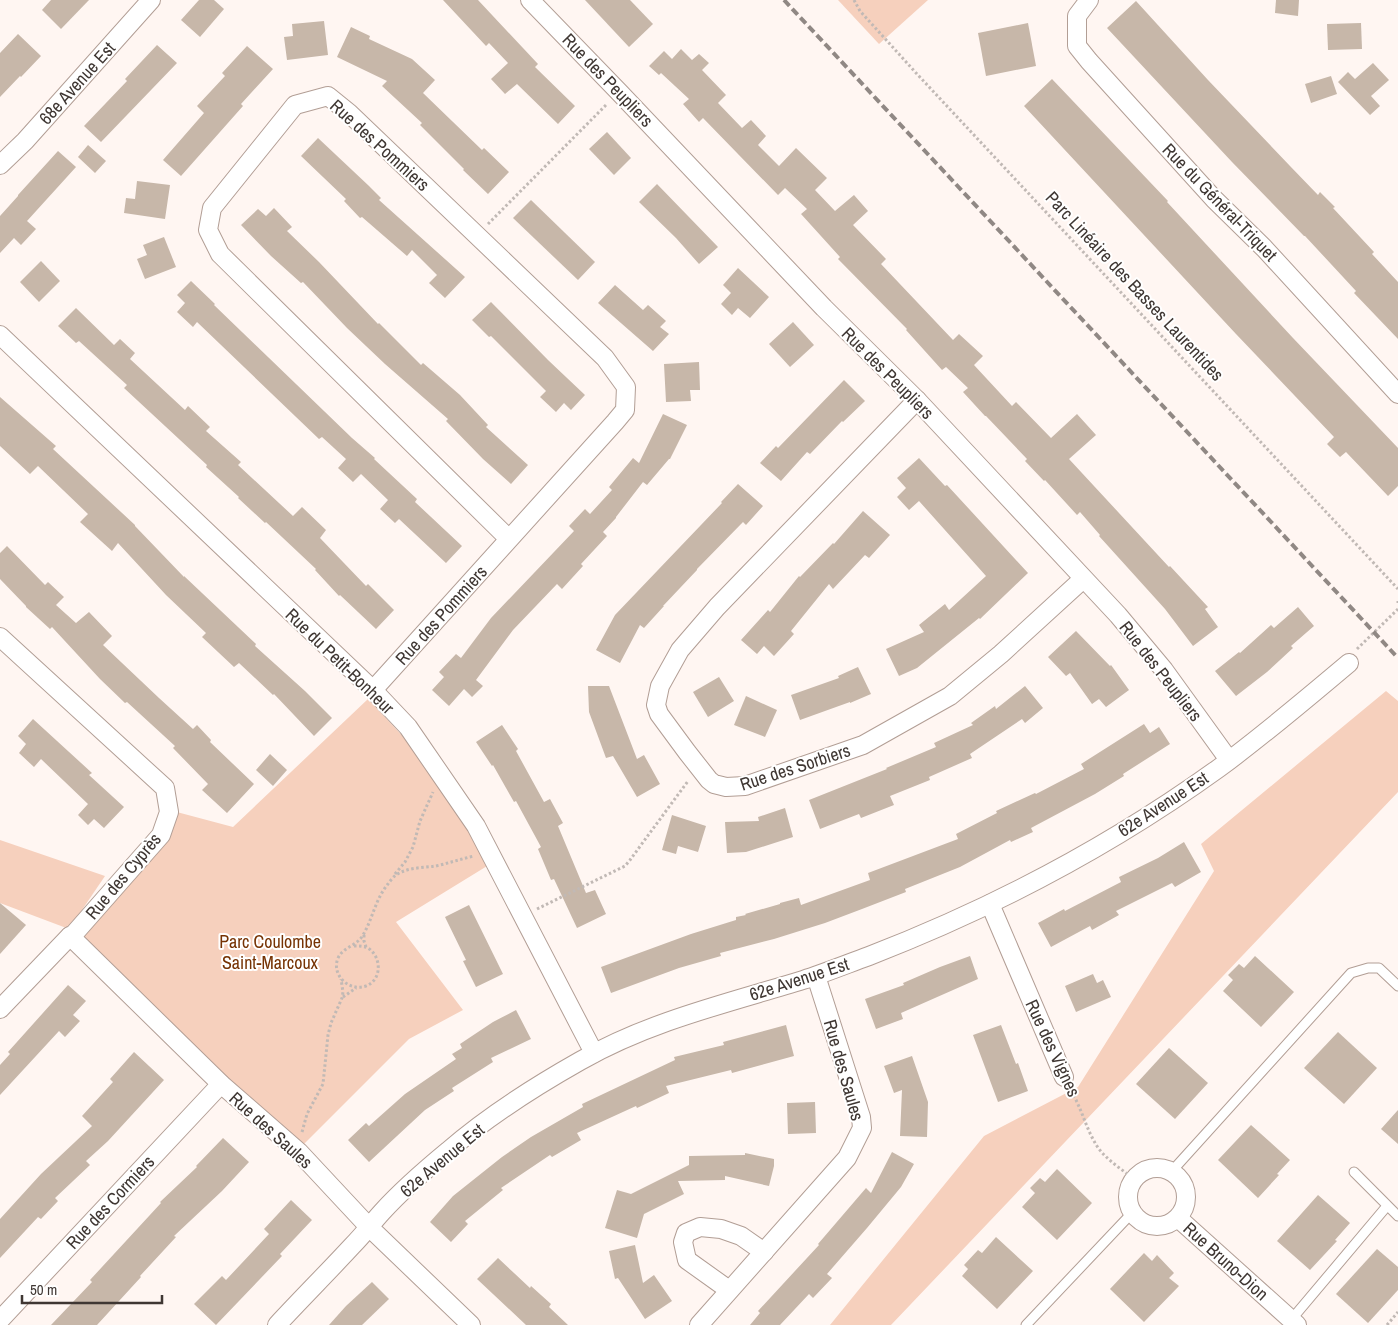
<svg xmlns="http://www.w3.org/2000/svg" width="1398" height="1325" viewBox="0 0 1398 1325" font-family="'Archivo Narrow',sans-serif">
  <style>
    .green { fill: #f6d0bd }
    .building { fill: #c7b7a9 }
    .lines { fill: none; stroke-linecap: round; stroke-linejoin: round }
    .service-casing { stroke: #b29e95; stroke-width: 11 }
    .minor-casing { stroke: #b29e95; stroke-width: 20 }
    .path { stroke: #c1b9b5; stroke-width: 3; stroke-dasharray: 2.5 2.5; stroke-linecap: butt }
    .service { stroke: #fff; stroke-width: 9 }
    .minor { stroke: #fff; stroke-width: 18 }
    .rail { stroke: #908884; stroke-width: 4; stroke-dasharray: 8 4; stroke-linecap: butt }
    .labels { text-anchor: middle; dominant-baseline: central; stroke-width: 4; stroke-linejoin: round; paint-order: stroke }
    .street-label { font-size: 18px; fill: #3f3733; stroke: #fff }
    .park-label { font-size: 18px; fill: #763304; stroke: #fff }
  </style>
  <rect width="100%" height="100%" fill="#fff6f2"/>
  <!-- green -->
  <g class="green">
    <polygon points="838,0 928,0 879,44"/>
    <polygon points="1386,691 1398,701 1398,792 891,1325 830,1325 984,1136 1078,1087 1214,871 1201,844"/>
    <polygon points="368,699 438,774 492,863 396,922 463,1010 409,1039 297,1151 73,935 173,811 233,827"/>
    <polygon points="0,840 105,876 69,929 0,903"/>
  </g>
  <!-- building -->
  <g class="building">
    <polygon points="51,0 89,0 61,29 42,10"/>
    <polygon points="199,0 214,0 224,9 200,37 181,20"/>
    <polygon points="443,0 478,0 538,64 535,67 575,106 558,124 517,84 505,94 491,79 508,63 489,43 486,46"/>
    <polygon points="585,0 630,0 653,24 629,47"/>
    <polygon points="1276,0 1299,0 1298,16 1275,13"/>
    <polygon points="1136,1 1208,80 1290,166 1318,195 1320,192 1335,207 1333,208 1374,252 1372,254 1398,282 1398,339 1354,293 1356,291 1305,236 1304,236 1232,162 1107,28"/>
    <polygon points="324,21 328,55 287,60 284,37 293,36 292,24"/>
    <polygon points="1028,23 1036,66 986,76 978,33"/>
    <polygon points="1361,23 1362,49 1328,50 1327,24"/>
    <polygon points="351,27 370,36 369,39 412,59 435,80 423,93 482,150 484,148 509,172 488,194 463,170 464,169 420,125 422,123 382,86 387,81 337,57"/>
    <polygon points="18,34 41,56 21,77 20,76 0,97 0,53"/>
    <polygon points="157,45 177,63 101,142 84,126 127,81 125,79"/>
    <polygon points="247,46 273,69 241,104 243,106 181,176 163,160 204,113 197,106 225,76 222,73"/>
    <polygon points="681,49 692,60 699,54 709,63 702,70 726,95 718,103 742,128 751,120 766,136 758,145 779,166 796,148 827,178 815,190 835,211 854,195 868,211 853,225 886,259 881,264 953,340 959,334 983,356 974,365 1012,406 1016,402 1051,438 1077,414 1096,435 1069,459 1169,567 1170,566 1208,607 1205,609 1218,627 1193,646 1165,609 1099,536 1100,535 1080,512 1077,515 1045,480 1044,481 1025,461 1027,459 986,416 985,416 963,392 968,388 946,367 942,370 906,330 907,329 838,259 840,257 801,214 807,209 785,188 778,195 703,118 699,122 683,104 689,99 661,73 659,75 649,66 664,51 672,59"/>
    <polygon points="1373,63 1389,80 1371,96 1380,106 1370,115 1338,82 1348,72 1355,79"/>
    <polygon points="1331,76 1337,94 1311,103 1305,84"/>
    <polygon points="1052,79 1168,201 1167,202 1293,338 1398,448 1398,486 1388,496 1346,452 1340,457 1327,444 1334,437 1236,334 1024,106"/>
    <polygon points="607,132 631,158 614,175 589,149"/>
    <polygon points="318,138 369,186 381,198 379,200 465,277 445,298 429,283 437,275 412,250 407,256 362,217 360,218 344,201 346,199 301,156"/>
    <polygon points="88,145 106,161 95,173 78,157"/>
    <polygon points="58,151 76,167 27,221 36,229 21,245 14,238 0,253 0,216 18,196 18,195"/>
    <polygon points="137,181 170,185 165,219 124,213 126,198 135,199"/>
    <polygon points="657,184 718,247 699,264 676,238 639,202"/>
    <polygon points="531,200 595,262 578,280 513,218"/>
    <polygon points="274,208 292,227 287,231 319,262 378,324 379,323 421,365 423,363 460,395 488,425 486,427 528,465 511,484 483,459 446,421 448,419 385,364 347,328 303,282 301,283 271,256 241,225 258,209 266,216"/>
    <polygon points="164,237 176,267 145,279 137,259 147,255 143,245"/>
    <polygon points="41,261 60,281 39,302 20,282"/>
    <polygon points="738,268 769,297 750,318 738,308 732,315 721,304 731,293 723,285"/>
    <polygon points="191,281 215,304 214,305 352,438 375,458 374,459 417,499 415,502 462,546 446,563 399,519 395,523 380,509 388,500 361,474 353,482 338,468 346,459 322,437 319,439 197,322 193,327 177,312 185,303 177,295"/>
    <polygon points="615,285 643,310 648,305 666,321 660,327 669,334 653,351 598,303"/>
    <polygon points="491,302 548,360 585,395 571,410 564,403 556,412 540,397 546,391 491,336 489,337 472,320"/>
    <polygon points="76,308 114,345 120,339 135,353 130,359 185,410 188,406 210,427 206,431 241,462 238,465 293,516 302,507 326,530 320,538 366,586 368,584 394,610 376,629 340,595 339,596 315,570 316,569 266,522 265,523 238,498 239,497 206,467 207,465 124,388 127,385 79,341 76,343 58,326"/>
    <polygon points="793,322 814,345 790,367 769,344"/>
    <polygon points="699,362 700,390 690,390 691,401 666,402 664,364"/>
    <polygon points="844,380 865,401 843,422 842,421 810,454 807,452 781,481 760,463 776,446 778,448"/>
    <polygon points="0,397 56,446 53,449 135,525 135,526 184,577 184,576 256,644 255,646 305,691 332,718 314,736 274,694 273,695 239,663 234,667 202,637 206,633 166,595 118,543 112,551 80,522 88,514 38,466 30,474 0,446"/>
    <polygon points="663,414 687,425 670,459 669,459 647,485 643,482 616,517 616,518 603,532 607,536 581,564 583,566 562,589 557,584 513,630 476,680 483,686 472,697 464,689 449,706 432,690 444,677 439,672 456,654 461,658 491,618 574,531 569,526 585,509 590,514 612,490 609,487 633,458 639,463"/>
    <polygon points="919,458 945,486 947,485 1028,573 980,619 979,618 917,668 899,676 886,649 924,632 919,625 945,604 949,610 986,576 919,501 909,510 897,497 906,488 897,478"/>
    <polygon points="738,484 763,506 746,525 743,522 697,569 697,570 663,606 664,606 644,628 640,625 620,663 596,650 615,615 722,503 721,502"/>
    <polygon points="863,511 890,535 869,558 865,555 833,589 829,584 791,631 794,634 774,656 764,646 757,654 741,640 768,610 770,612 799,576 800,577 833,543 834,544"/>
    <polygon points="7,546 45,585 48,582 64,597 56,605 76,623 89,612 112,636 103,645 159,698 193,729 197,725 211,740 210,742 254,784 227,813 202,790 208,784 173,748 175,746 127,702 125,703 100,679 52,627 50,629 26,607 26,606 0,579 0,553"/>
    <polygon points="1298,607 1314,626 1291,646 1293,648 1267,672 1236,696 1215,671 1239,652 1240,653 1271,625 1274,628"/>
    <polygon points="1076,631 1110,666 1111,665 1129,690 1106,707 1099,699 1092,704 1070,673 1066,676 1048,657"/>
    <polygon points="858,667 871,694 850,703 850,702 800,720 791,695 839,678 838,676"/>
    <polygon points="719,677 734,701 708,717 693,692"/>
    <polygon points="588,686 609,686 637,759 644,755 660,784 637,797 613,756 606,758 589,712"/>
    <polygon points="1025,686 1043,708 1025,723 1022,719 970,754 972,758 929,777 930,780 890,796 894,805 861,818 859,814 820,829 809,800 887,769 886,768 936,747 934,743 973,725 971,723 995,706 996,709"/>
    <polygon points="746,696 777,710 765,737 734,725"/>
    <polygon points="33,719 92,773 89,775 124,807 104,828 94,819 88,825 78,815 88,804 41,759 34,767 19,753 26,744 18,736"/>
    <polygon points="1144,724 1150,733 1159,727 1170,744 1123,774 1124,776 1095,794 1031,828 1033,832 1011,842 1010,840 960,867 905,889 906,892 862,909 825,923 774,939 720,953 721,956 679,968 611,993 601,967 691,934 736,920 736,917 746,915 745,914 780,904 780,903 799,898 801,905 870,880 868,873 958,839 956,834 997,813 996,811 1035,793 1036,794 1084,769 1081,764"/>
    <polygon points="502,725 518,749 516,751 544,802 550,799 563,823 558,826 586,893 595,890 606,914 577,928 554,879 551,880 538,849 541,847 516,801 514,802 493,765 492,766 476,742"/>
    <polygon points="270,754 287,770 273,786 256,770"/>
    <polygon points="785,808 793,837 746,852 727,853 725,822 759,821 758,817"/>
    <polygon points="672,815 706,826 698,852 678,846 676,854 662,850"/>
    <polygon points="1184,842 1201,872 1175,887 1172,883 1116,911 1119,915 1092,930 1090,926 1051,947 1038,923 1064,909 1065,911 1121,882 1119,877 1158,858"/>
    <polygon points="0,903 26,925 0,954"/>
    <polygon points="469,905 503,974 476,987 463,961 466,960 445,917"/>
    <polygon points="970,956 978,979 901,1013 903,1019 876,1029 865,999 904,985 903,983 940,967"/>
    <polygon points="1255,956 1294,992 1261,1027 1223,991 1233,980 1228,975 1239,964 1244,968"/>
    <polygon points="1093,974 1097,983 1103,980 1111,997 1076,1012 1065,986"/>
    <polygon points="68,985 86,1001 73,1015 80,1021 65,1037 59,1031 0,1095 0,1065 10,1054 8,1052"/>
    <polygon points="516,1010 531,1039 491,1058 493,1062 452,1088 454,1091 425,1110 369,1162 348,1140 366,1123 369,1126 405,1094 456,1059 452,1054 462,1048 460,1044 493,1022"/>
    <polygon points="786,1025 794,1056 732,1073 731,1070 666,1086 669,1093 637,1108 636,1106 577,1133 581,1140 552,1157 550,1155 501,1188 503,1190 465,1221 468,1224 451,1242 430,1222 453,1196 502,1157 531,1137 583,1107 582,1104 675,1060 674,1057 724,1045 723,1042"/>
    <polygon points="1001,1025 1016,1064 1018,1063 1028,1091 998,1102 973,1035"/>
    <polygon points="1338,1032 1377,1068 1344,1104 1304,1068"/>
    <polygon points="1169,1048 1208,1083 1175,1119 1136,1084"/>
    <polygon points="134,1052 164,1080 108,1141 86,1161 90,1165 55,1198 58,1201 41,1219 38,1217 0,1258 0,1219 41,1174 92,1126 82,1116 113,1082 110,1079"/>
    <polygon points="912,1056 928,1102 927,1137 900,1136 902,1090 894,1093 884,1066"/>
    <polygon points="815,1102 816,1133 788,1134 787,1103"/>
    <polygon points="1398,1110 1398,1144 1381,1129"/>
    <polygon points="1251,1125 1290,1160 1277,1174 1279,1175 1258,1198 1218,1160"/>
    <polygon points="223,1138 249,1162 222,1191 174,1236 176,1237 140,1276 141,1277 97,1325 51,1325 92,1282 90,1280 161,1203 160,1202 197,1167 196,1166"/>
    <polygon points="892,1152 914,1164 901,1187 867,1228 827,1274 832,1278 813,1298 809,1294 780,1325 750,1325 760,1313 758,1311 819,1245 818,1244 866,1188 871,1193"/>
    <polygon points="745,1153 774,1159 774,1166 769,1186 725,1176 725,1180 678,1181 684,1194 644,1214 637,1238 605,1228 617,1190 631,1194 689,1165 689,1156 745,1155"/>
    <polygon points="1057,1169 1092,1203 1057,1240 1022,1207 1035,1193 1030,1188 1040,1178 1045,1182"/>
    <polygon points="1318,1195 1350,1223 1335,1240 1337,1241 1310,1270 1277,1241"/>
    <polygon points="291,1200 312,1220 280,1254 282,1256 216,1325 194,1304 222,1276 226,1280 269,1234 264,1229"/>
    <polygon points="996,1237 1033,1271 997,1309 962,1276 968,1269 964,1265 978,1250 982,1253"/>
    <polygon points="635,1245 643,1283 654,1275 672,1301 645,1319 618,1278 615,1279 609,1251"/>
    <polygon points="1377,1249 1398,1267 1398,1290 1368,1323 1336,1294"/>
    <polygon points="1144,1253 1152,1261 1157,1255 1174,1273 1169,1278 1179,1286 1144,1322 1110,1289"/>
    <polygon points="498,1258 530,1288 531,1286 551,1304 549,1307 568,1325 526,1325 477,1279"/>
    <polygon points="372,1282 389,1299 362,1325 329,1325 346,1306"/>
  </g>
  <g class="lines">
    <defs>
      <g id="service">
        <polyline points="1172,1171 1351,973 1368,968 1379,968 1398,986"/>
        <polyline points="1354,1172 1398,1216"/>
        <polyline points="1291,1320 1387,1206"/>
        <polyline points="1026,1325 1132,1213"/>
      </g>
      <g id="minor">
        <polyline points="530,0 619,92 824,308 917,400 1118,615 1164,670 1229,760"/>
        <polyline points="1089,0 1077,16 1077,46 1089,61 1214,199 1264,248 1398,394"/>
        <polyline points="0,165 25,141 151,0"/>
        <polyline points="0,335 373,690 408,727 476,826 594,1053"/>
        <polyline points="917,400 717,607 680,650 660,686 656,705 659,714 687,752 709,780 714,784 726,787 745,786 863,745 950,696 1001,654 1083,579"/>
        <polyline points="0,637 165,788 169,812 161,835 73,935 70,936 0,1009"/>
        <polyline points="373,690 615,422 625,410 626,387 605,358 349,113 328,96 295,105 212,208 208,230 220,254 509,539"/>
        <polyline points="990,904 1064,1077"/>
        <polyline points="70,936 221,1084 299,1152 369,1227 471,1325"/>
        <circle cx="1157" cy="1197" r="29"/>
        <polyline points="1178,1218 1297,1325"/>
        <polyline points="729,1290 687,1260 683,1242 686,1233 700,1227 721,1229 741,1236 764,1252"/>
        <polyline points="0,1320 221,1084"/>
        <path d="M277,1325C302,1298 328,1272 352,1246C363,1235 372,1223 382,1212C402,1190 425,1170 448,1151C488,1116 534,1087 580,1061C650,1021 728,1003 803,980C825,973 847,964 869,956C993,908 1111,846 1219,768C1264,735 1306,699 1349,663"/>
        <polyline points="699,1325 847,1158 862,1128 861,1117 816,976"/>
      </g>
    </defs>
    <!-- service casing -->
    <use href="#service" class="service-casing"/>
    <!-- minor casing -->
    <use href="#minor" class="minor-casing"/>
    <!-- path -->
    <g class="path">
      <polyline points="854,0 860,11 917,74 1398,589"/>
      <polyline points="488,224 607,104"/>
      <polyline points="1398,601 1398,603"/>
      <polyline points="1357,649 1398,609"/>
      <polyline points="395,874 405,862 413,847 420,821 433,792"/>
      <polyline points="537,909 625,866 630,860 688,781"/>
      <polyline points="364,935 364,941 366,947"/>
      <path d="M354,946C359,946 364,946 368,948C382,957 382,980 366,986C349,992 331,975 338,958C343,947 357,946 363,935C373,918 375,900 388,884C390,881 393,877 396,875C408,867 423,868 436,866C449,863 461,859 474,856"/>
      <polyline points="343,997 356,988"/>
      <path d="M1071,1091C1081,1107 1085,1125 1094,1141C1102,1157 1120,1168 1134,1179"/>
      <polyline points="302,1132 307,1114 323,1084 328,1035 331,1023 342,998 343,992 341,979"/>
      <polyline points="1387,1325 1398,1312"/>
    </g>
    <!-- service -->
    <use href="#service" class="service"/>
    <!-- minor -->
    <use href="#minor" class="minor"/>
    <!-- rail -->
    <polyline class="rail" points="784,0 1398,658"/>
  </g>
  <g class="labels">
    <!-- street labels -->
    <g class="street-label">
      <text transform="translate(608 80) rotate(46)">Rue des Peupliers</text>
      <text transform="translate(77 83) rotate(-48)">68e Avenue Est</text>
      <text transform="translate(380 145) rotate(42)">Rue des Pommiers</text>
      <text transform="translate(1220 202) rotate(46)">Rue du Général-Triquet</text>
      <text transform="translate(1135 286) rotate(47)">Parc Linéaire des Basses Laurentides</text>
      <text transform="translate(888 373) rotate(45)">Rue des Peupliers</text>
      <text transform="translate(441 615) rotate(-48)">Rue des Pommiers</text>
      <text transform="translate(340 661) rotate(44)">Rue du Petit-Bonheur</text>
      <text transform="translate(1161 671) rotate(52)">Rue des Peupliers</text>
      <text transform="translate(795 767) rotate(-18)">Rue des Sorbiers</text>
      <text transform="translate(1163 804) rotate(-33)">62e Avenue Est</text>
      <text transform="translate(123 876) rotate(-50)">Rue des Cyprès</text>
      <text transform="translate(799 979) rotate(-18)">62e Avenue Est</text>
      <text transform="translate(1053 1048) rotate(65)">Rue des Vignes</text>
      <text transform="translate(844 1070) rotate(74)">Rue des Saules</text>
      <text transform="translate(271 1130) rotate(42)">Rue des Saules</text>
      <text transform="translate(442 1160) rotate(-40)">62e Avenue Est</text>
      <text transform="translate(110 1202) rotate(-47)">Rue des Cormiers</text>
      <text transform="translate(1226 1261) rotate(42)">Rue Bruno-Dion</text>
    </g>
    <!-- park labels -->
    <g class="park-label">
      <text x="270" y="941">Parc Coulombe<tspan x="270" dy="21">Saint-Marcoux</tspan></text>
    </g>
  </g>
  <!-- scale -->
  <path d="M22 1295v8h140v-8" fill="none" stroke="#3f3733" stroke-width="2.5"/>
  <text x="30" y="1295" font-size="15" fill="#3f3733" stroke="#ffffff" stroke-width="4" paint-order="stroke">50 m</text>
</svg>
